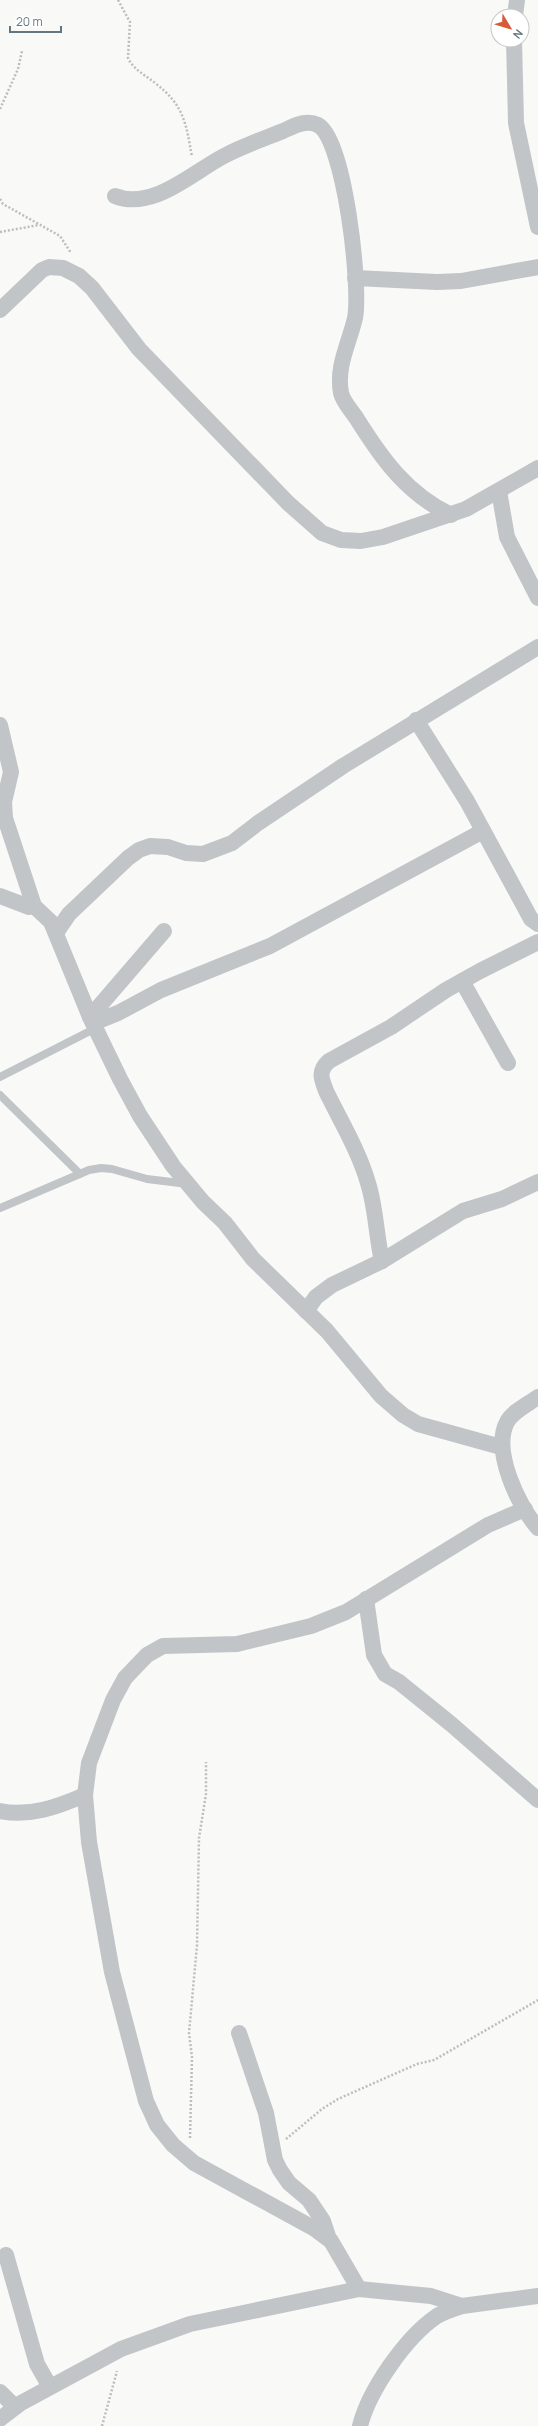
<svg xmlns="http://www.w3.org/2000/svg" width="538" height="2426" viewBox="0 0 538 2426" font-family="Manrope,sans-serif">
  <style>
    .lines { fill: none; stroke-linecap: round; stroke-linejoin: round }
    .path { stroke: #bbbec0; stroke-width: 2.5; stroke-dasharray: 2 2; stroke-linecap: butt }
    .service { stroke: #c1c5c8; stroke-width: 8 }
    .minor { stroke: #c1c5c8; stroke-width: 16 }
  </style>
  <rect width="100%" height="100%" fill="#f9f9f7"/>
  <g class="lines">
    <!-- path -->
    <g class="path">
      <path d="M118,0L130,22L128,58C133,69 145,75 155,83C184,105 186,123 192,157"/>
      <polyline points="0,109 18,69 22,51"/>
      <polyline points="0,199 3,204 60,236 71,253"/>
      <polyline points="0,232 39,225"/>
      <polyline points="190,2138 192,2057 189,2033 197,1945 199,1838 206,1794 206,1762"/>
      <polyline points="286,2139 322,2109 338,2099 417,2064 434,2060 538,2000"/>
      <polyline points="102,2426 117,2371"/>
    </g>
    <!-- service -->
    <g class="service">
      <polyline points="0,1077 96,1028"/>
      <polyline points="0,1095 80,1174"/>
      <polyline points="0,1208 89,1170 101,1168 112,1169 147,1179 188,1184"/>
    </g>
    <!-- minor -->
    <g class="minor">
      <polyline points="515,16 517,0"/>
      <polyline points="514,40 516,123 538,227"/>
      <path d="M115,196C153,211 193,172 224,156C243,146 263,139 283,131C294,126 306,119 318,125C345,140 361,288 355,318C349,344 336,366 341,393C343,402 352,411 357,419C382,459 407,494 451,515"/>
      <polyline points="355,278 437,282 461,281 538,267"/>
      <polyline points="0,310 42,270 49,267 63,268 79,276 92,288 139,349 288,503 322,533 341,540 361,541 383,537 466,509 538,468"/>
      <polyline points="499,491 507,537 538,598"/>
      <polyline points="416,720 467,801 531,919 538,924"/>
      <polyline points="0,725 11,772 4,802 5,818 34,906 51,922 90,1017 120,1079 140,1116 173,1166 203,1202 225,1223 253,1259 327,1331 381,1396 403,1415 418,1424 501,1447"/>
      <polyline points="0,896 29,907 34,906"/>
      <polyline points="56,933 69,914 128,858 139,850 150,846 168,847 186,853 203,854 232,843 258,823 343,766 538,647"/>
      <polyline points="462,981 508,1063"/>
      <polyline points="90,1017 164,931"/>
      <polyline points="93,1023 118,1013 161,990 270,946 483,831"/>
      <path d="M382,1261C376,1235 376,1208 368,1183C359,1151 340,1120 326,1091C321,1078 318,1071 329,1061L391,1027L446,990L480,971L538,942"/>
      <polyline points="306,1311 316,1297 332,1285 382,1261 463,1211 502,1199 538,1182"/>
      <path d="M538,1397C528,1404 512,1412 507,1422C492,1450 518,1506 538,1528"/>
      <polyline points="366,1599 374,1655 385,1674 399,1682 451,1724 538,1800"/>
      <path d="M0,1811C30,1817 57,1807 85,1795"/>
      <polyline points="239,2033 266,2113 275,2160 280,2170 289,2183 309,2200 323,2221 329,2239"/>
      <polyline points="6,2255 37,2364 50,2387"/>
      <polyline points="359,2289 331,2241 315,2229 194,2163 173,2145 157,2125 146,2101 112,1972 89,1842 85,1795 89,1763 113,1700 125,1678 147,1655 163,1646 237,1644 311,1626 346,1612 488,1525 525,1509"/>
      <polyline points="0,2392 15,2407"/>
      <polyline points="0,2419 21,2403 121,2349 190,2324 359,2289 431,2296 462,2306 538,2296"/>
      <path d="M360,2426C369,2390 406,2337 437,2316C444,2312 454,2309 462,2306"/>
    </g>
  </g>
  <!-- north arrow -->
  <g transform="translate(510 28) rotate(128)"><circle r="19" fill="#ffffff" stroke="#c2c8cc"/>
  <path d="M0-3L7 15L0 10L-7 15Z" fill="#d75a3a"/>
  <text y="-6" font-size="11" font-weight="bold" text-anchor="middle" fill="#667680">N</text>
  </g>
  <!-- scale -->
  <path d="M10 26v6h51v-6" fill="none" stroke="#667680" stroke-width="2"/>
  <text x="16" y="26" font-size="12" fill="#667680" stroke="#ffffff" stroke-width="3" paint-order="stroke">20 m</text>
</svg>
